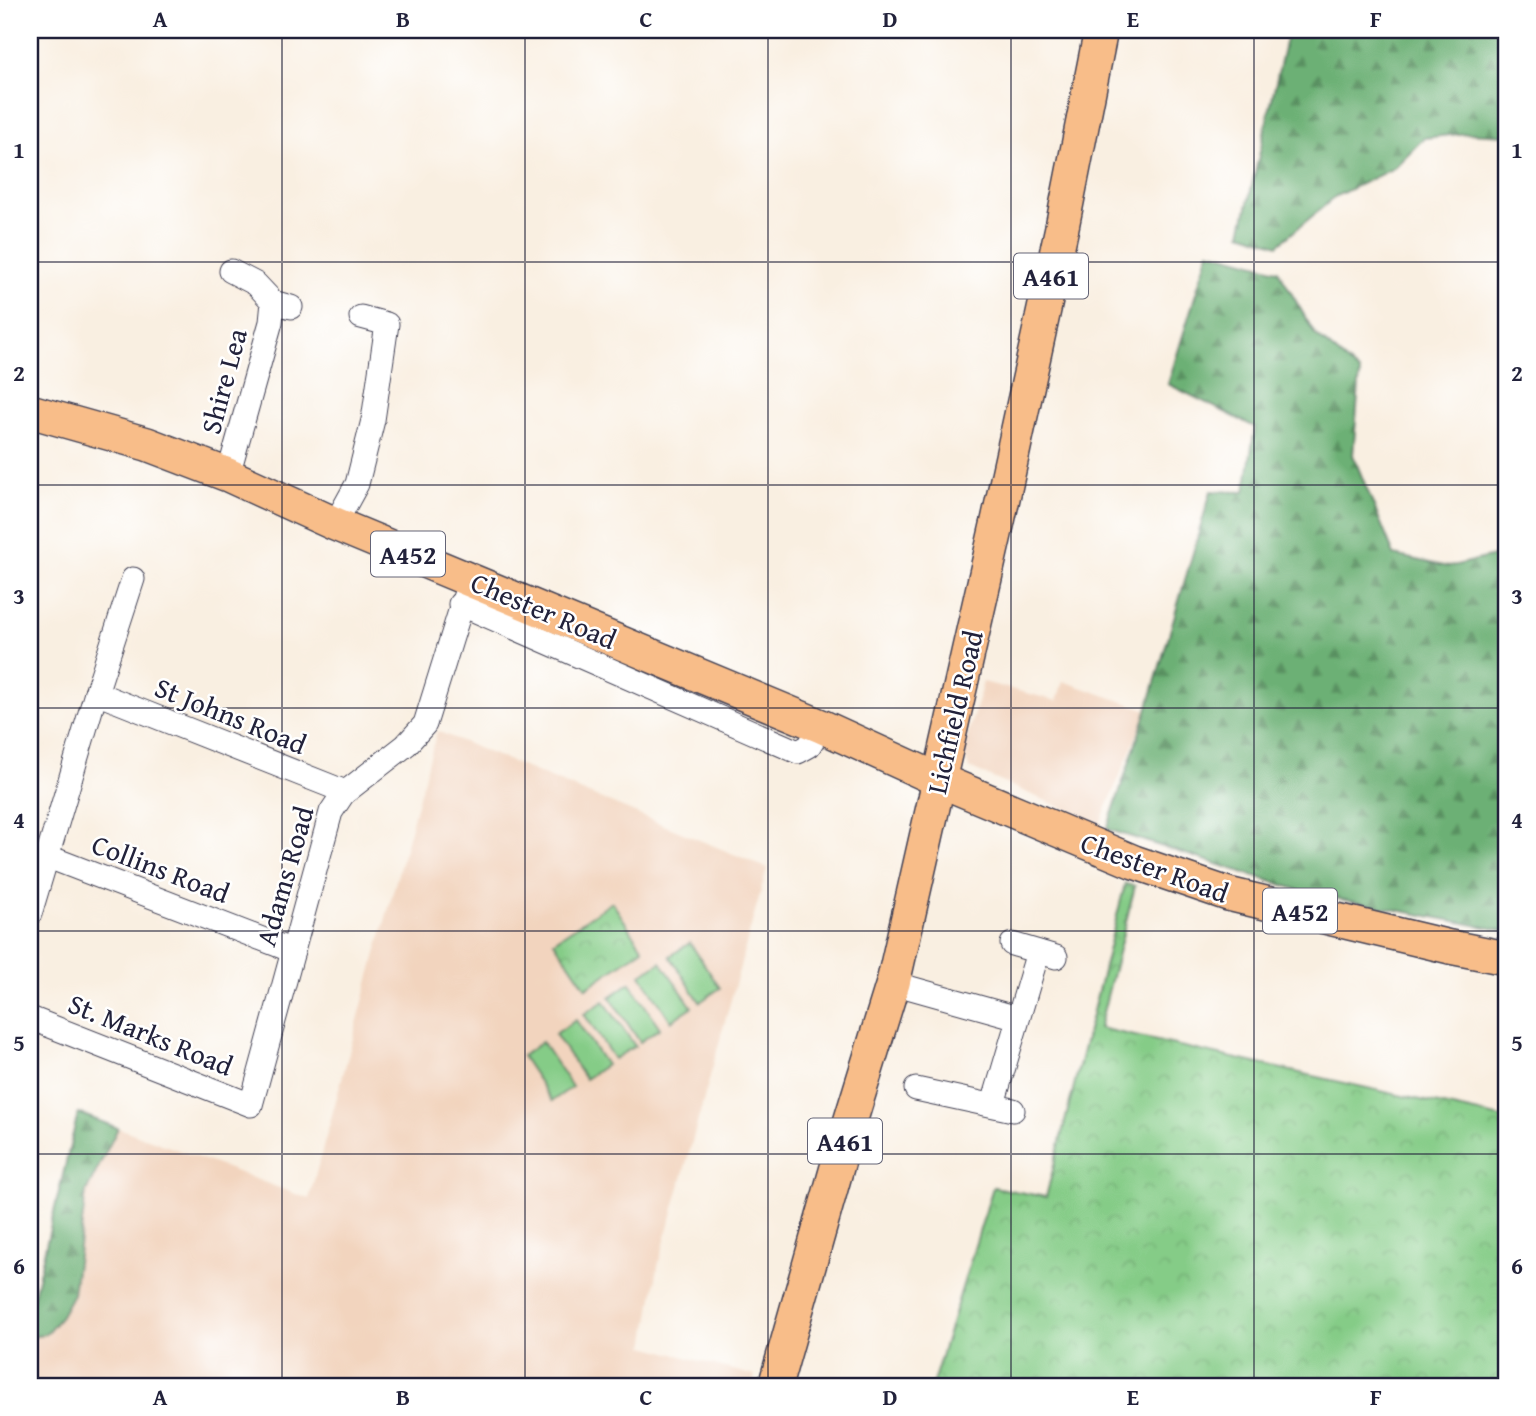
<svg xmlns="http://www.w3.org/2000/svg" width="1536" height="1416" viewBox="0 0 1536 1416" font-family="'Gentium Book Plus',serif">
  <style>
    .built { fill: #f2d4be }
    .forest { fill: url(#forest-firs); stroke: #476958; stroke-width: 2 }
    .park { fill: url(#park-crowns); stroke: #547761; stroke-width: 2 }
    .garden { fill: #85cc87; stroke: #547761; stroke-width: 2 }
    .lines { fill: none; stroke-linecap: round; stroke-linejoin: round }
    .minor-casing { stroke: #424154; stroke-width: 25 }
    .highway-casing { stroke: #424154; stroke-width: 36 }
    .minor { stroke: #fff; stroke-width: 23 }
    .highway { stroke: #f8bd89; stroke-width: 33 }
    .grid { fill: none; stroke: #22223b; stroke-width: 2; stroke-opacity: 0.55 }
    .labels { text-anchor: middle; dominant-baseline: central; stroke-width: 5; stroke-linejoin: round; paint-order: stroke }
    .shield { fill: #fff; stroke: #646476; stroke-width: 2 }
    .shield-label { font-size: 26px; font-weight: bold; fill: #22223b }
    .street-label { font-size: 28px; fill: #22223b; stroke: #fff }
    .neatline { fill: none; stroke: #22223b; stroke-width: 2.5 }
    .grid-label { font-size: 23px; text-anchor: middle; font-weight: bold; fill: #22223b }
  </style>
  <defs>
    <pattern id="forest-firs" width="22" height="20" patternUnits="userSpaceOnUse" patternTransform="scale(1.75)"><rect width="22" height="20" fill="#6cb074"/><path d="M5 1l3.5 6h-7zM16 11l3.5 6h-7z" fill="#588f60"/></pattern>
    <pattern id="park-crowns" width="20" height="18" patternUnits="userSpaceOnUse" patternTransform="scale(1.75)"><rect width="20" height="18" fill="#85cc87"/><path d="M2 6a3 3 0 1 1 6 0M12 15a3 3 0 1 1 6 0" fill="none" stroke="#73af75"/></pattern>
  </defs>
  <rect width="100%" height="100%" fill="#fff"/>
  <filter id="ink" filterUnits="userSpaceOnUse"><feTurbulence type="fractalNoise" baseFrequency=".0143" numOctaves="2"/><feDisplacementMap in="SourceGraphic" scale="14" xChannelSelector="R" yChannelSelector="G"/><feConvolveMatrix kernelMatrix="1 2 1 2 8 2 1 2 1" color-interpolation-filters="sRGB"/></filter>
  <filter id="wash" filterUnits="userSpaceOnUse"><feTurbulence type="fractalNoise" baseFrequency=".00686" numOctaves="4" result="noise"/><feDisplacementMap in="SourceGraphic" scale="28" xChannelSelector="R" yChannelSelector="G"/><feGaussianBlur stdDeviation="1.57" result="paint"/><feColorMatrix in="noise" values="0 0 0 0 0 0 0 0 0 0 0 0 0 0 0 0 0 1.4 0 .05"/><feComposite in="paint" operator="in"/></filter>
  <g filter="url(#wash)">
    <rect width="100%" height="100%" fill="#f9efe1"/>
    <!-- built -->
    <g class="built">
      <polygon points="1063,681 1147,710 1100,824 969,768 963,752 983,682 1057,701"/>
      <polygon points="437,731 767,868 658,1266 645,1346 755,1376 752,1386 659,1386 626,1375 622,1386 30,1386 30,1311 78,1113 309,1199"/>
    </g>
    <!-- forest -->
    <g class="forest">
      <polygon points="1288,30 1506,30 1506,135 1468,133 1424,138 1394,168 1336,196 1278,245 1241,233"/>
      <polygon points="1209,251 1278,270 1315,334 1360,373 1353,455 1394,555 1448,567 1506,553 1506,931 1308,893 1107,829 1147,710 1211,491 1245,492 1255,427 1168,384"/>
      <polygon points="78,1113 118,1128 86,1192 73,1294 59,1319 47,1333 30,1338 30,1311"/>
    </g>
    <!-- park -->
    <g class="park">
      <polygon points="1125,884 1135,886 1099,1028 1506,1119 1506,1386 932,1386 993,1187 1046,1197"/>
      <polygon points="612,902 643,949 586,988 554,941"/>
    </g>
    <!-- garden -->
    <g class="garden">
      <polygon points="690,943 720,988 700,1002 670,956"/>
      <polygon points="661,962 692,1007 671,1021 641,975"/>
      <polygon points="630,983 660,1028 640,1042 610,997"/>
      <polygon points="604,1001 635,1046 614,1059 584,1014"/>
      <polygon points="576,1020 606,1065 585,1079 555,1034"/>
      <polygon points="542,1042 572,1087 552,1101 522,1056"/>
    </g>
  </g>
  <g filter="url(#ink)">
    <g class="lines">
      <defs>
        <g id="minor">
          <polyline points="231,271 256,284 273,302 291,307"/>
          <polyline points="228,475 271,322 273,302"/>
          <polyline points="335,524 357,484 373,420 387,324 361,317"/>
          <polyline points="460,604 798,752 809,746 821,726"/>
          <polyline points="96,693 338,789 343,794"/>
          <polyline points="46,856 293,951"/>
          <polyline points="30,914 96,693 133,579"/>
          <polyline points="1012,944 1056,957"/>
          <polyline points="893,983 1018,1018"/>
          <polyline points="30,1018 251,1105 331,812 343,794 406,745 425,724 470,579"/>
          <polyline points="916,1089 1013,1110"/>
          <polyline points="993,1104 1038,952"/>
        </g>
        <g id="highway">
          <polyline points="30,411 147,444 228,475 335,524 821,726 939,780 1134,862 1228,894 1450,947 1506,958"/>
          <polyline points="775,1386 847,1132 893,983 998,521 1062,227 1101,30"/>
        </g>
      </defs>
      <!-- minor casing -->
      <use href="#minor" class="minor-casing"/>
      <!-- highway casing -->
      <use href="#highway" class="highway-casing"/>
      <!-- minor -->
      <use href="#minor" class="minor"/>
      <!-- highway -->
      <use href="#highway" class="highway"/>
    </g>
  </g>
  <!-- grid -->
  <path class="grid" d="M282,30V1386M525,30V1386M768,30V1386M1011,30V1386M1254,30V1386M30,262H1506M30,485H1506M30,708H1506M30,931H1506M30,1154H1506"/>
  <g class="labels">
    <!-- shield labels -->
    <g class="shield">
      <rect x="1014" y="253.5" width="74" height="45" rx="5"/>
      <rect x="371" y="531.5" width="74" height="45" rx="5"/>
      <rect x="1263" y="888.5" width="74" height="45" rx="5"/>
      <rect x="808" y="1118.5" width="74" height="45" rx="5"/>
    </g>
    <g class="shield-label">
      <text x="1051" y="276">A461</text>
      <text x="408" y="554">A452</text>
      <text x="1300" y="911">A452</text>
      <text x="845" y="1141">A461</text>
    </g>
    <!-- street labels -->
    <g class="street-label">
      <text transform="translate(223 381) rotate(-75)">Shire Lea</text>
      <text transform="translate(544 610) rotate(23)">Chester Road</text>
      <text transform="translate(954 712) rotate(-77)">Lichfield Road</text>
      <text transform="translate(231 715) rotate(22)">St Johns Road</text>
      <text transform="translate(1155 867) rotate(20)">Chester Road</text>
      <text transform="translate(161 868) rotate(21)">Collins Road</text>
      <text transform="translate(284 876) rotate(-74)">Adams Road</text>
      <text transform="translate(151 1034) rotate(22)">St. Marks Road</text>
    </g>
  </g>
  <!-- margin -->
  <rect width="1536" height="1416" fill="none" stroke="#fff" stroke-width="77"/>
  <rect x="38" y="38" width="1460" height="1340" class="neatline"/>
  <g class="grid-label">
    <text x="160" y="27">A</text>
    <text x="403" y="27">B</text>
    <text x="646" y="27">C</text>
    <text x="890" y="27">D</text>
    <text x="1133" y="27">E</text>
    <text x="1376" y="27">F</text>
    <text x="19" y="158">1</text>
    <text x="1517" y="158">1</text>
    <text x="19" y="381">2</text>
    <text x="1517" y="381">2</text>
    <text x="19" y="604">3</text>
    <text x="1517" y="604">3</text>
    <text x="19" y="828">4</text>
    <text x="1517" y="828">4</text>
    <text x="19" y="1051">5</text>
    <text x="1517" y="1051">5</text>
    <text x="19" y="1274">6</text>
    <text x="1517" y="1274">6</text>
    <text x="160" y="1405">A</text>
    <text x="403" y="1405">B</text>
    <text x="646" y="1405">C</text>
    <text x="890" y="1405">D</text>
    <text x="1133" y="1405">E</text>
    <text x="1376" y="1405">F</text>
  </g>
</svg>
